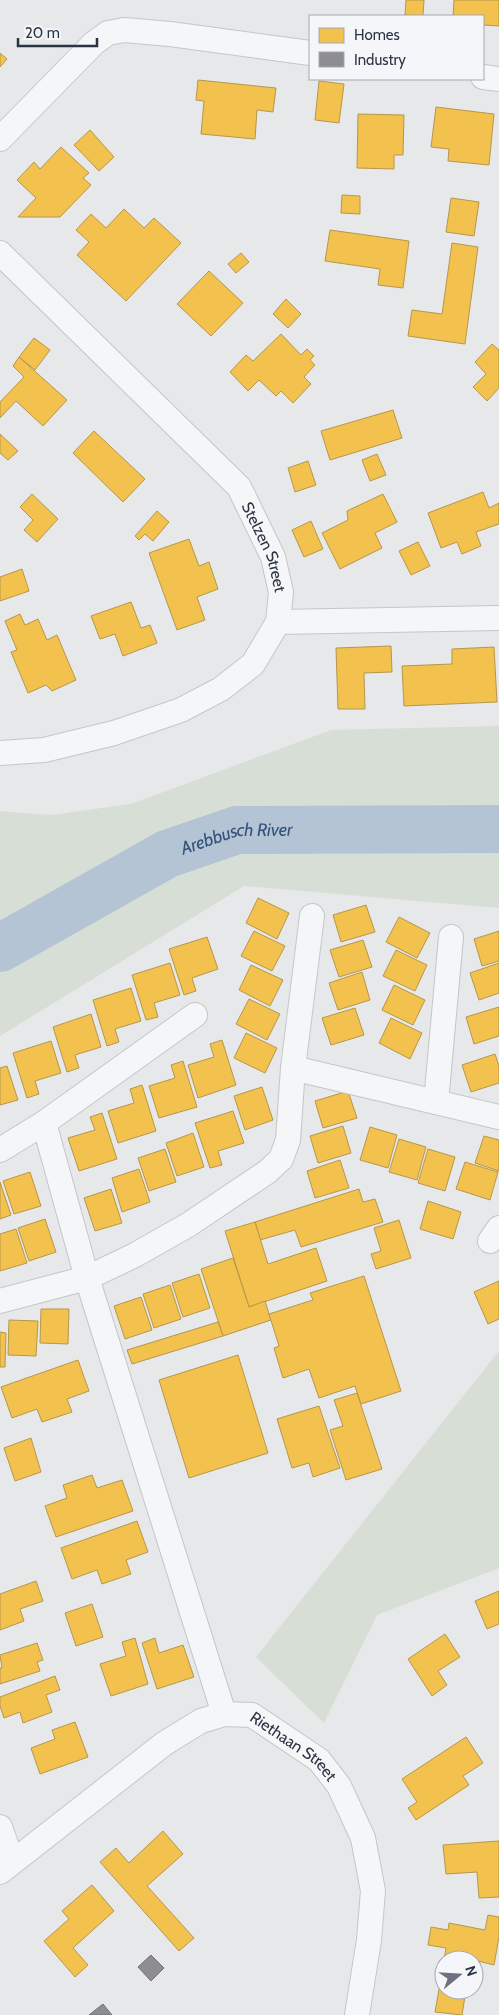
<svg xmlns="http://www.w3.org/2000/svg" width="499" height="2015" viewBox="0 0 499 2015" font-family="Cabin,sans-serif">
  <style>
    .green { fill: #d6ded6 }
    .homes { fill: #f2c14e; stroke: #b6974b }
    .industry { fill: #8d8d92; stroke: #70727b }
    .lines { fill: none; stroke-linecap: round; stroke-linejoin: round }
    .river { stroke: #b4c4d5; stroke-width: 48 }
    .street-casing { stroke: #c4c6c8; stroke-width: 26 }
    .street { stroke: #f5f6f7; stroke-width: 24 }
    .labels { text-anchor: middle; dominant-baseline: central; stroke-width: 5; stroke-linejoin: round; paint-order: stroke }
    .street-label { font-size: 16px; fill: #2b3445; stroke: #f4f6f9 }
    .water-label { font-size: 18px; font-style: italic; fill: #34527a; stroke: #f4f6f9 }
  </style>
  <rect width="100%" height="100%" fill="#e6e8ea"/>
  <!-- green -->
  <g class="green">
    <polygon points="499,726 499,908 244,886 0,1036 0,811 51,815 131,804 331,730"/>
    <polygon points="499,1351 499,1568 377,1615 324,1723 256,1657"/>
  </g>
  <!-- homes -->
  <g class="homes">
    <polygon points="406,0 424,0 423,16 405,15"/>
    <polygon points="454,0 499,0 499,26 483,25 483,16 453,16"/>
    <polygon points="0,53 7,59 0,67"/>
    <polygon points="198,80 276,88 273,112 257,110 255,139 201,134 204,101 196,100"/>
    <polygon points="319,81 344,84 339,123 315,120"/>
    <polygon points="436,107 494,114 489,165 448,161 449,149 431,147"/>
    <polygon points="358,114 404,115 403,155 394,155 394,169 357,168"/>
    <polygon points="90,130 114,157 99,171 74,145"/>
    <polygon points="61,147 89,173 83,178 91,185 60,217 18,217 36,198 17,180 34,162 40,169"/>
    <polygon points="342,195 360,196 360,214 341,213"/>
    <polygon points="451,198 479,202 474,236 446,232"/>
    <polygon points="124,209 144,228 154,218 181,243 126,301 77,255 89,242 76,230 91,214 106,228"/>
    <polygon points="330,230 409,241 403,288 378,285 380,269 325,261"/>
    <polygon points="452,243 478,247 465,344 408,336 412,310 442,314"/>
    <polygon points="241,253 249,262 236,273 228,264"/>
    <polygon points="209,271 243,303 211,336 177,304"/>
    <polygon points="286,299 301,314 288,328 273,314"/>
    <polygon points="281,334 301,355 307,349 314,356 310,360 315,365 304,377 311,384 293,403 281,391 276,396 259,380 248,391 230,372 246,355 253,361"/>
    <polygon points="34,338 50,350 35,370 19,357"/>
    <polygon points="492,344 499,350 499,388 487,401 473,387 486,374 475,362"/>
    <polygon points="19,357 67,400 43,426 16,401 0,418 0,402 24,377 13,366"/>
    <polygon points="393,410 402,438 330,460 321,431"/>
    <polygon points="94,431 145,479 123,502 73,453"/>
    <polygon points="0,434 18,451 8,460 0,453"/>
    <polygon points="377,454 386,475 370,481 362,460"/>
    <polygon points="308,461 316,485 295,492 288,468"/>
    <polygon points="483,492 489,508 499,503 499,524 476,532 481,546 462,554 457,542 441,548 428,513"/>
    <polygon points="32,494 58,519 37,542 24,530 33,520 20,507"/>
    <polygon points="383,494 397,522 375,533 382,548 340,569 322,533 348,520 347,511"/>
    <polygon points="157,511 169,522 153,541 145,534 139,540 135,536"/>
    <polygon points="311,521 323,549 304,557 292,530"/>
    <polygon points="189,539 199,566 209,562 218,589 197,597 205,620 177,630 149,553"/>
    <polygon points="418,542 430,566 411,575 399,551"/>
    <polygon points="22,569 29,591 0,601 0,577"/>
    <polygon points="131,602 141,628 150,625 157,643 123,656 115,634 100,639 91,616"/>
    <polygon points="20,614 25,625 38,619 47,640 57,635 76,680 52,691 46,685 28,693 11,652 17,650 5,621"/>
    <polygon points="391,646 392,672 364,673 365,709 338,709 336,648"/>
    <polygon points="494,647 497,702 404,706 402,666 452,664 452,649"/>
    <polygon points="258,898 289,913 277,939 246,923"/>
    <polygon points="366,905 375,932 341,942 333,915"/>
    <polygon points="399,917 430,933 417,958 386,942"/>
    <polygon points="254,931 285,946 272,971 241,956"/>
    <polygon points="499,931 499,961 482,966 474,939"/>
    <polygon points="207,937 218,969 192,978 196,991 184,995 169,949"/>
    <polygon points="363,940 372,967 339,977 330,950"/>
    <polygon points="396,950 427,965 415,991 383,976"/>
    <polygon points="170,963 180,995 154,1003 158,1017 146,1020 132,975"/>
    <polygon points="499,963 499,993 479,1000 470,973"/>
    <polygon points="251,965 283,980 270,1006 239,990"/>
    <polygon points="362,972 370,1000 338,1010 329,983"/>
    <polygon points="394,985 425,1000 413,1025 382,1010"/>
    <polygon points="131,988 141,1021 115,1029 119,1042 107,1046 93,1000"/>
    <polygon points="249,999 280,1014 267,1040 236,1024"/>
    <polygon points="499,1007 499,1036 474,1044 466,1017"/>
    <polygon points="355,1008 364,1035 331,1045 322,1018"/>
    <polygon points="91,1014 101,1047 75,1055 79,1068 67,1072 53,1027"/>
    <polygon points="391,1018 422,1033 410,1059 379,1043"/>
    <polygon points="246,1033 277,1048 265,1073 234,1058"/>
    <polygon points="222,1040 236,1085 198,1098 188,1065 214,1057 210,1044"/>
    <polygon points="51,1041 61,1073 35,1081 39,1094 27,1098 13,1053"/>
    <polygon points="495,1054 499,1066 499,1083 471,1092 462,1065"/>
    <polygon points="183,1061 197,1107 159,1118 149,1086 175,1078 171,1065"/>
    <polygon points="7,1066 18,1100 0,1105 0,1068"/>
    <polygon points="142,1085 156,1131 118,1143 108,1111 134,1103 130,1089"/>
    <polygon points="262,1087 273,1120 245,1130 234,1096"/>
    <polygon points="348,1091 357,1118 323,1128 315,1101"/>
    <polygon points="233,1111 244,1143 218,1151 222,1165 210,1168 195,1123"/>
    <polygon points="102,1113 117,1159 79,1171 68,1138 95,1130 90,1117"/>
    <polygon points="343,1126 351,1153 318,1163 310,1136"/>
    <polygon points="370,1127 397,1135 388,1168 360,1160"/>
    <polygon points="193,1133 204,1167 177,1176 166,1143"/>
    <polygon points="484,1136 499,1140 499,1171 475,1163"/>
    <polygon points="399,1139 426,1147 417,1180 389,1172"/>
    <polygon points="165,1149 176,1182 149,1191 138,1158"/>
    <polygon points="428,1149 455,1157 445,1191 418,1183"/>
    <polygon points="340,1160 349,1188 315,1198 307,1171"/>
    <polygon points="465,1162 498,1172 490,1200 456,1189"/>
    <polygon points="139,1169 150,1202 122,1212 112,1178"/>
    <polygon points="30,1172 41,1206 14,1214 3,1181"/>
    <polygon points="0,1182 11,1215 0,1219"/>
    <polygon points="111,1189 122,1223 95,1231 84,1198"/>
    <polygon points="359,1189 363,1202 375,1199 383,1222 301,1247 295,1230 260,1240 255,1222"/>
    <polygon points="428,1201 461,1212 453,1239 420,1229"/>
    <polygon points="45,1219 56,1252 29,1261 18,1228"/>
    <polygon points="399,1220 411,1258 376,1269 371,1254 381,1251 374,1228"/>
    <polygon points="255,1222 268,1264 316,1248 327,1281 249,1307 225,1231"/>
    <polygon points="16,1229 27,1263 0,1271 0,1234"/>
    <polygon points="233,1258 249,1307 265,1301 271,1320 223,1336 201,1269"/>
    <polygon points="199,1274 210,1308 183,1317 172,1283"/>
    <polygon points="364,1276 401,1391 361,1404 355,1386 319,1398 309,1369 283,1378 274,1348 279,1346 269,1314 313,1300 310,1293"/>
    <polygon points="499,1281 499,1319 488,1324 474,1292"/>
    <polygon points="170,1285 181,1319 154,1328 143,1294"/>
    <polygon points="141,1297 152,1330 125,1339 114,1306"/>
    <polygon points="41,1309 69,1309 68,1344 40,1343"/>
    <polygon points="9,1320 38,1321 36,1356 8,1355"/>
    <polygon points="218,1322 223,1336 132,1364 127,1350"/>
    <polygon points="0,1332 6,1333 5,1367 0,1367"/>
    <polygon points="238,1355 268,1453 189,1478 159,1380"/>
    <polygon points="78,1360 89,1391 67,1399 72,1412 42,1422 37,1409 12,1418 1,1387"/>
    <polygon points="357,1393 382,1469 346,1480 330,1430 343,1426 334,1400"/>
    <polygon points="319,1406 340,1468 313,1477 309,1463 292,1468 277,1419"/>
    <polygon points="31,1438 41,1472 15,1481 4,1448"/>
    <polygon points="92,1475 97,1488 122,1480 133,1511 56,1537 45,1506 67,1498 63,1485"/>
    <polygon points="137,1521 148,1552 126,1560 131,1574 102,1584 97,1570 72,1579 61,1548"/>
    <polygon points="36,1581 43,1601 20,1609 24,1621 0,1630 0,1594"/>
    <polygon points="499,1591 499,1624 487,1629 475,1601"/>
    <polygon points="92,1604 103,1637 76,1646 65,1613"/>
    <polygon points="445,1634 460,1657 438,1671 447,1685 432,1696 408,1659"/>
    <polygon points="135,1638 148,1684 111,1696 100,1664 126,1656 122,1642"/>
    <polygon points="155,1638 159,1653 183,1645 194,1677 157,1689 142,1643"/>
    <polygon points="37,1643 43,1660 37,1662 40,1671 0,1684 0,1668 2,1668 0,1655"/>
    <polygon points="55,1676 60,1690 46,1695 52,1712 23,1723 20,1712 4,1718 0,1706 0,1697"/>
    <polygon points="75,1722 88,1757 40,1774 31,1748 55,1739 52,1730"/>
    <polygon points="466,1737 483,1763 463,1776 469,1785 416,1820 408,1808 417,1802 402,1779"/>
    <polygon points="163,1831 183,1854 147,1886 194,1938 179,1951 100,1862 116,1848 129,1863"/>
    <polygon points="499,1841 499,1897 479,1898 477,1872 446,1874 443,1845"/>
    <polygon points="92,1885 114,1911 73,1948 88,1965 75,1977 44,1941 69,1919 62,1911"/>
    <polygon points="488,1915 499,1917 499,1937 494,1965 474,1960 444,1960 446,1948 428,1945 431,1927 448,1930 449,1923 485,1930"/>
    <polygon points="444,1961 444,1990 466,1990 462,2015 435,2012"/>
  </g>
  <!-- industry -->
  <g class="industry">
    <polygon points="151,1955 164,1968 151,1981 138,1967"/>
    <polygon points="103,2004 112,2015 89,2015"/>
  </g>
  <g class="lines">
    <!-- river -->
    <path class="river" id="s1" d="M0,948L167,854L237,830L499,829"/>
    <defs>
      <g id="street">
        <polyline points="483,77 499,79"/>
        <polyline points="0,139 94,43 108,33 124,30 170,34 310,53"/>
        <path id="s2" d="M0,253L239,487L273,557L281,592L278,622L253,664L221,689L181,710L114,733L44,750L0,753"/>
        <polyline points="278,622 499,618"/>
        <polyline points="293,1068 499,1117"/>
        <polyline points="436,1102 451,937"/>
        <polyline points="44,1123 87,1278 224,1714"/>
        <polyline points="0,1150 44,1123 195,1015"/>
        <polyline points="490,1241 499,1228"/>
        <polyline points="0,1301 87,1278 135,1255 188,1225 267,1172 281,1159 288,1140 293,1068 312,916"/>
        <polyline points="0,1827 12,1861"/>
        <path id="s3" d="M0,1872L165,1743L201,1721L224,1714L252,1715L319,1760L339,1786L363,1838L373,1891L369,1940L357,2015"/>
      </g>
    </defs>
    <!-- street casing -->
    <use href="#street" class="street-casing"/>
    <!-- street -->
    <use href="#street" class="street"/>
  </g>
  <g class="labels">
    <!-- street labels -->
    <g class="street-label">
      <text stroke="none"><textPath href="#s2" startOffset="400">Stelzen Street</textPath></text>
      <text stroke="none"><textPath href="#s3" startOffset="356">Riethaan Street</textPath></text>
    </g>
    <!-- water labels -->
    <g class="water-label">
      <text stroke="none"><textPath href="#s1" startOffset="264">Arebbusch River</textPath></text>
    </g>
  </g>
  <!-- legend -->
  <rect x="309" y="15" width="175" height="65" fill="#f4f6f9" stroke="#a4a8b1"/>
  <rect x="319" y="28" width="25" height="15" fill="#f2c14e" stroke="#a4a8b1"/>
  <text x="354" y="40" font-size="15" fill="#2b3445">Homes</text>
  <rect x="319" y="52" width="25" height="15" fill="#8d8d92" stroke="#a4a8b1"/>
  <text x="354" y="65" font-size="15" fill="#2b3445">Industry</text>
  <!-- north arrow -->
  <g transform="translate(459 1975) rotate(72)"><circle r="24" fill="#f4f6f9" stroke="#a4a8b1"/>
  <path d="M0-4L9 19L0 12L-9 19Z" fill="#6c737f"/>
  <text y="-8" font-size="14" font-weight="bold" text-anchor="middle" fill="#2b3445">N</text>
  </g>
  <!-- scale -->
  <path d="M18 38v8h79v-8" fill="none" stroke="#2b3445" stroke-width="2.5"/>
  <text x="25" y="38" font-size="15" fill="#2b3445" stroke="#f4f6f9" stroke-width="4" paint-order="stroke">20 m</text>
</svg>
